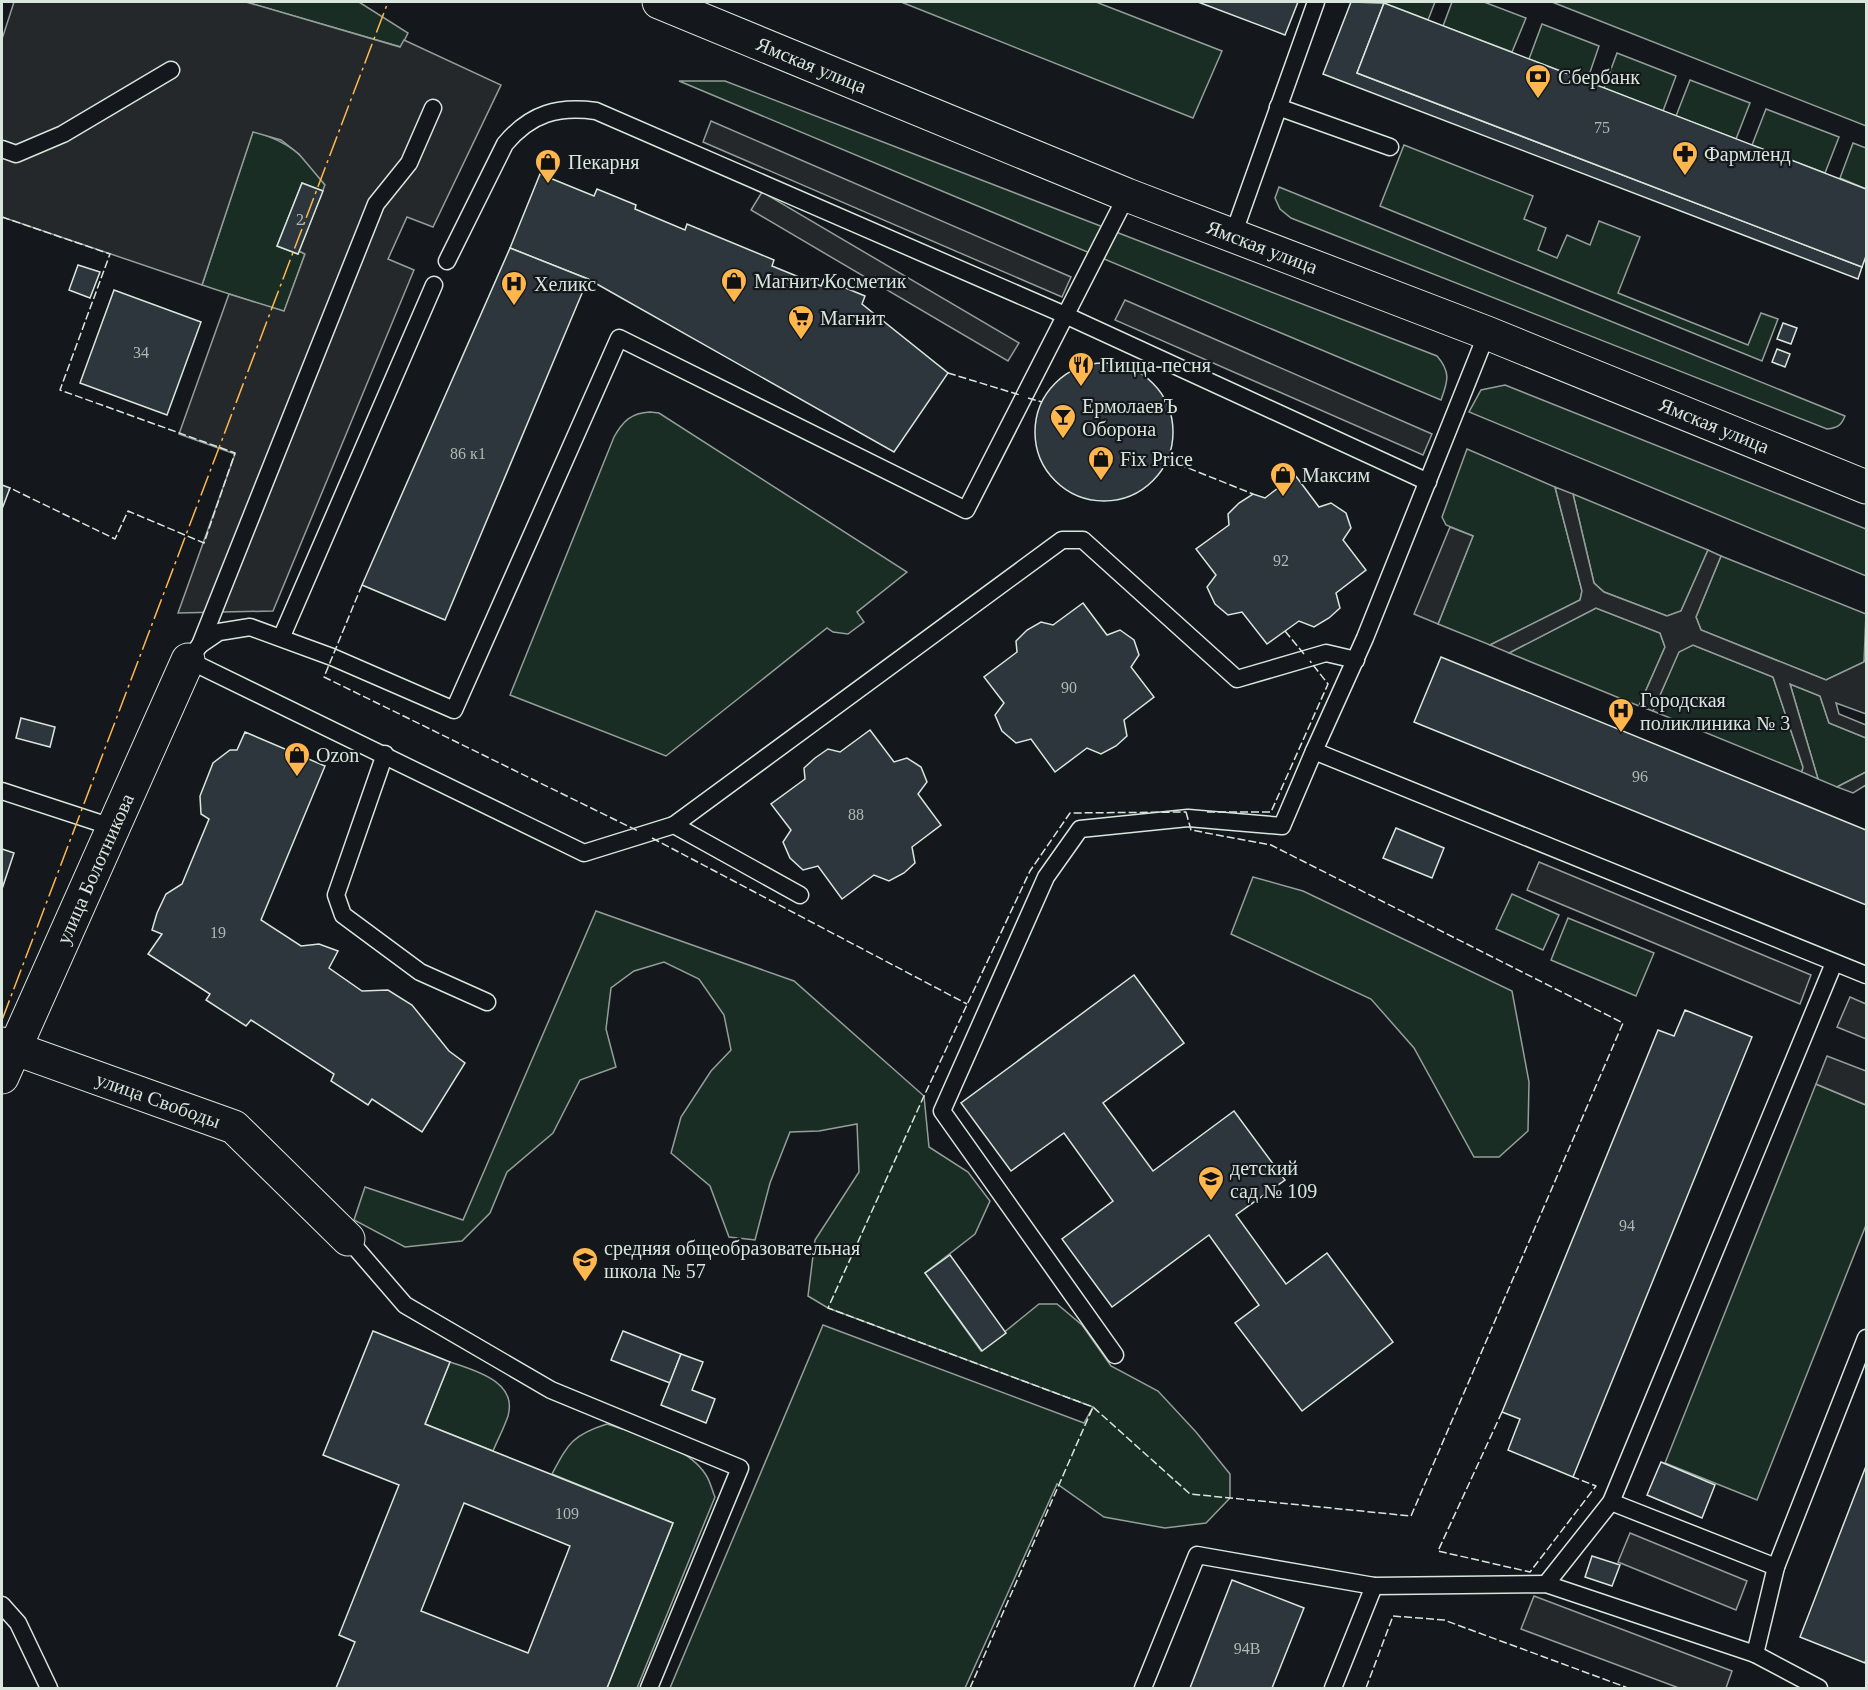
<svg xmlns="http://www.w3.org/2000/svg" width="1868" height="1690" viewBox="0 0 1868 1690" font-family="Georgia,serif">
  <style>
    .green { fill: #1a2d24; stroke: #939e99; stroke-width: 1.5 }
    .parking { fill: #24282b; stroke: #939e99; stroke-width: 1.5 }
    .building { fill: #2c363c; stroke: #d8e6dc; stroke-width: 1.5; fill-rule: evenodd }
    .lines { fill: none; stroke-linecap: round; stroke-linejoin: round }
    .lane-casing { stroke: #d8e6dc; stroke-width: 19 }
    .street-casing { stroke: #d8e6dc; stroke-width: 35 }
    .primary-casing { stroke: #d8e6dc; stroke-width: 35 }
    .lane { stroke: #14181c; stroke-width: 16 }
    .street { stroke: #14181c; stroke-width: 33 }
    .primary { stroke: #14181c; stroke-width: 33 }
    .fence { stroke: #d8e6dc; stroke-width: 1.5; stroke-dasharray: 8 3; stroke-linecap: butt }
    .power { stroke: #ffb74d; stroke-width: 1.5; stroke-dasharray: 21 4.5 3 4.5; stroke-linecap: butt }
    .labels { text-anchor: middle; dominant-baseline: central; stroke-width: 4.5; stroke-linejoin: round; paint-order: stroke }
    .number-label { font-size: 16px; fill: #adbab4 }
    .street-label { font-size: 20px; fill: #d8e6dc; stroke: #14181c }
    .poi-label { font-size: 20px; fill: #d8e6dc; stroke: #14181c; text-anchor: start }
  </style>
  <rect width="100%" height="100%" fill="#14181c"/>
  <!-- green -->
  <g class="green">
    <polygon points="246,2 359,2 408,33 401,47"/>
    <polygon points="901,2 1096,2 1222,51 1193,118"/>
    <polygon points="1380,2 1435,2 1428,20"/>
    <polygon points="1452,2 1484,2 1526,18 1512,52 1443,26"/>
    <polygon points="1552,2 1866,2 1866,126"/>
    <polygon points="1542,24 1599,46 1587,81 1529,59"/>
    <polygon points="1617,53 1676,76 1663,111 1604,88"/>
    <polygon points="1690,80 1750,103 1736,139 1676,116"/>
    <path d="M679,81H725L1437,356C1451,372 1448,381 1441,400Z"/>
    <polygon points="1766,109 1839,137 1825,173 1752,145"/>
    <path d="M253,131C291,143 301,153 325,185L323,191L302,183L277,246L298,254L299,251L305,254L284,312L202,285Z"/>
    <polygon points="1853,143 1866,148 1866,189 1840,178"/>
    <polygon points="1404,145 1533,196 1524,219 1546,228 1538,250 1557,258 1567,235 1590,245 1599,221 1640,237 1618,293 1748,345 1761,313 1778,319 1762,361 1380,206"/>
    <path d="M1279,187L1845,416C1841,426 1837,428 1827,429L1291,218L1280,209L1275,198Z"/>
    <polygon points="1505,385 1866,529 1866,576 1469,412 1481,390"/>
    <path d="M650,412L659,413L907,572L857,612L864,622L848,634L833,632L827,628L666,756L510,695L614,437C623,421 631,413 650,412Z"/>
    <polygon points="1467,449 1555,487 1582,591 1580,600 1490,645 1438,624 1473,536 1446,525 1442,517"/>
    <polygon points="1573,494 1708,550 1681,611 1667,616 1604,592 1594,583"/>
    <polygon points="1721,556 1866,614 1864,662 1826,680 1701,630 1696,617"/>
    <polygon points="1596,608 1660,633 1665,647 1639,706 1509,653"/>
    <polygon points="1693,645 1773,677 1803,767 1802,772 1653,711 1679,651"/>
    <polygon points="1790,684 1820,696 1829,723 1866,738 1866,772 1837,787 1818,779"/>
    <polygon points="1253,877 1303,891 1512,991 1529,1082 1528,1131 1499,1157 1474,1157 1414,1048 1371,999 1231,934"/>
    <polygon points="1512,894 1559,915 1543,950 1496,929"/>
    <polygon points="596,911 794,981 924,1096 929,1147 968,1172 990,1201 975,1234 925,1273 981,1351 1039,1304 1057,1304 1082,1325 1111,1366 1158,1391 1196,1432 1230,1474 1230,1498 1206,1523 1165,1528 1104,1517 1057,1484 965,1688 670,1688 823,1325 1084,1423 1093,1407 828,1308 808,1296 815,1240 859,1172 857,1124 819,1131 790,1132 770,1183 755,1240 729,1237 710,1186 671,1153 681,1117 711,1071 731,1050 724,1015 699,979 664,962 634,971 611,988 606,1029 616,1067 580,1080 553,1133 507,1172 490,1213 462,1241 405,1247 354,1220 365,1187 463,1220"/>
    <polygon points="1568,918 1654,953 1636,996 1551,960"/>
    <polygon points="1816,1084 1866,1105 1866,1225 1757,1500 1665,1463"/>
    <path d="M450,1362C473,1370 518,1381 508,1416C504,1428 498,1439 493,1451L425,1424Z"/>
    <path d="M607,1424C639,1435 687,1445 706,1475C710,1481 712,1490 715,1497L637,1688H607L673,1523L552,1474C568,1444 572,1435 607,1424Z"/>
  </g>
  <!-- parking -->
  <g class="parking">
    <polygon points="14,2 246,2 400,47 404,40 501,85 433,227 407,217 388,259 414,270 273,611 178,613 235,454 179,434 229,294 284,311 305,254 299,251 325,185 299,154 281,140 253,132 202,285 2,217 2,39"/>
    <polygon points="711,121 1071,277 1062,297 703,142"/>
    <polygon points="762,192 1019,343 1008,361 751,210"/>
    <polygon points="1125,300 1432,434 1423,455 1115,320"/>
    <polygon points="1555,487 1573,494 1594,583 1604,592 1667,616 1681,611 1708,550 1721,556 1696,617 1701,630 1826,680 1864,662 1866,656 1866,714 1836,703 1839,714 1866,725 1866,738 1829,723 1820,696 1790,684 1818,779 1802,772 1803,767 1773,677 1693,645 1679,652 1653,711 1639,706 1665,647 1660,633 1596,608 1509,653 1490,645 1580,600 1582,591"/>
    <polygon points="1450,527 1473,536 1438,624 1414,614"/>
    <polygon points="1866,772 1866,785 1853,793 1837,787"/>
    <polygon points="1539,862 1811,975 1800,1004 1527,890"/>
    <polygon points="1850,997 1866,1004 1866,1039 1837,1027"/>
    <polygon points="1827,1056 1866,1071 1866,1105 1816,1084"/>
    <polygon points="1630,1533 1747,1581 1736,1610 1618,1562"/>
    <polygon points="1534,1596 1732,1671 1726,1688 1679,1688 1521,1629"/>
  </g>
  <!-- building -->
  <g class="building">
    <polygon points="1198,2 1298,2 1285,35"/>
    <polygon points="1351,2 1384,3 1357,73 1862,267 1858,279 1323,74"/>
    <polygon points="1384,3 1866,189 1866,256 1862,267 1357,73"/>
    <polygon points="540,174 594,196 597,189 636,205 635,209 685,230 687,224 774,260 772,266 821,286 824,279 865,296 862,304 948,373 894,452 588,279 510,248"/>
    <polygon points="302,183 323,191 298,254 277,246"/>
    <polygon points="510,248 588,279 445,620 362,585"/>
    <polygon points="78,265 100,272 90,298 69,290"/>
    <polygon points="114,290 201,322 167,415 80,383"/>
    <polygon points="1783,323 1797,328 1791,344 1777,339"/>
    <polygon points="1777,349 1790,354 1785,367 1772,362"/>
    <circle cx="1104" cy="432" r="69"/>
    <polygon points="1295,475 1319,507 1331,503 1346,513 1351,528 1343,540 1366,570 1336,593 1340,608 1329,618 1314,627 1299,621 1267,644 1242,612 1228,615 1215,604 1207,587 1216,575 1196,549 1229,525 1228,514 1239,503 1253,494 1265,498"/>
    <polygon points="2,485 10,488 2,509"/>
    <polygon points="1083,603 1107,635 1120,630 1134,640 1139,655 1131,667 1154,697 1124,720 1127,736 1116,746 1101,754 1087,748 1055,772 1031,739 1016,743 1002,731 995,715 1004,703 984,677 1017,652 1016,641 1027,630 1041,622 1053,625"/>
    <polygon points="1441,657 1866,830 1866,905 1414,722"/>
    <polygon points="21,718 55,727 50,747 16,738"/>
    <polygon points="870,730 894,762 907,758 921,767 927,782 918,794 941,825 912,847 915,863 904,873 889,881 874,875 842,899 818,866 803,870 790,858 783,842 791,830 771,804 805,779 804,768 815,758 828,749 840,752"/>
    <polygon points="245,732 325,766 261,920 301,946 319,944 338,951 329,968 362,991 388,990 412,1005 449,1051 465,1063 422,1132 372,1099 368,1105 331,1081 334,1074 251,1020 246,1026 206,1000 210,994 148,954 162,934 152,930 157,913 166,894 182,884 209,819 201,814 200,796 213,763 230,750 237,750"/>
    <polygon points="1396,828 1444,848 1432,878 1383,858"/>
    <polygon points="2,849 14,853 2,889"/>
    <polygon points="1134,975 1184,1043 1103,1103 1153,1171 1234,1111 1285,1180 1236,1215 1286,1284 1327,1253 1393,1342 1302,1411 1235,1323 1259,1305 1209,1235 1112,1307 1062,1239 1113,1201 1064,1133 1011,1171 961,1103"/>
    <polygon points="1685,1010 1752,1037 1573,1477 1508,1450 1520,1419 1502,1412 1658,1030 1674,1036"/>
    <polygon points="950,1255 1006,1333 982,1351 925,1273"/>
    <path d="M373,1331L450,1362L425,1424L673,1523L607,1688H336L355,1642L339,1635L399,1485L323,1455ZM464,1503L570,1546L528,1653L421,1611Z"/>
    <polygon points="623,1331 681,1354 670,1383 611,1360"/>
    <polygon points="681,1354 703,1362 692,1390 715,1399 706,1423 661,1405"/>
    <polygon points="1661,1462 1715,1485 1702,1518 1647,1495"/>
    <polygon points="1866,1466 1866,1659 1865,1663 1800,1637"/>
    <polygon points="1592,1556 1620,1565 1612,1586 1585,1577"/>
    <polygon points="1232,1580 1304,1608 1272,1688 1190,1688"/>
  </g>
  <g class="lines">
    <defs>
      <g id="lane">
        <polyline points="1278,107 1390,147"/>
        <polyline points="433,108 409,163 376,204 200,645 188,660 584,853 674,825 800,895"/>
        <polyline points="2,149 16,154 63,134 171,70"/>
        <polyline points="1233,235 1316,2"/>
        <path d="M447,261L505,144C531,113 558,106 596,111L1065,315L1428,482"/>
        <polyline points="1487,333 1365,638 1314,751 1866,975"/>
        <polyline points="282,636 434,285"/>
        <polyline points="200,645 219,632 250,627 332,657 454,710 619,338 966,510 1127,195"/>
        <polyline points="385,754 336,895 343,915 420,972 487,1002"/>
        <polyline points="2,791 112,827"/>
        <polyline points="674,825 1062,540 1083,540 1237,679 1326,653 1356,660"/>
        <polyline points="348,1239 405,1305 551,1390 740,1468 649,1688"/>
        <polyline points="1115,1355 942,1111 1046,877 1080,829 1188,818 1282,826 1314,751"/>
        <polyline points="1611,1502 1776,1567"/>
        <polyline points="1546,1584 1611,1502 1834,963"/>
        <polyline points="2,1605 18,1623 49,1688"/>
        <polyline points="1755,1654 1776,1567 1866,1338"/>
        <polyline points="1143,1688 1197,1555 1374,1586 1546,1584 1755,1654 1819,1688"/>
        <polyline points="1333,1688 1374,1586"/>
      </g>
      <g id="street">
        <path id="s1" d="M2,1044L234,1127L348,1239"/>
        <path id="s2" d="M2,1077L188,660"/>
      </g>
      <g id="primary">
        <path id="s3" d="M659,2L1127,195L1487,333L1866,487"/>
      </g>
    </defs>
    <!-- lane casing -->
    <use href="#lane" class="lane-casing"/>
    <!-- street casing -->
    <use href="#street" class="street-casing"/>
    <!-- primary casing -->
    <use href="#primary" class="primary-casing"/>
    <!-- lane -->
    <use href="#lane" class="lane"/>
    <!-- street -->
    <use href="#street" class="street"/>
    <!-- primary -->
    <use href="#primary" class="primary"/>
    <!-- fence -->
    <g class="fence">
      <polyline points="2,217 110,254 60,390 235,453 204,543 128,511 115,539 10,488 9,490"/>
      <polyline points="948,373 1020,395"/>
      <polyline points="1028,398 1042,402"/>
      <polyline points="1168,460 1253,494"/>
      <polyline points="362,585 324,677 638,831"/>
      <polyline points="1285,631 1304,654"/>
      <polygon points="1186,812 1191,830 1271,845 1623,1023 1411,1516 1190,1494 1093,1407 828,1308 924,1096 1030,871 1070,813"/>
      <polyline points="1207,812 1271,812 1328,684 1310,661"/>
      <polyline points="652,838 967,1004"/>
      <polyline points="1502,1412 1438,1551 1530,1572 1596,1486 1573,1477"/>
      <polyline points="970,1688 1093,1407"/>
      <polyline points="1366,1688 1393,1616 1444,1620 1628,1688"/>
    </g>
    <!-- power -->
    <polyline class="power" points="2,1020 388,2"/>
  </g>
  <!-- icons -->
  <defs>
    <symbol id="bank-pin" viewBox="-11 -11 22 30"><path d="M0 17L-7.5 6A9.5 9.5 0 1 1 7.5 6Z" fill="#ffb74d" stroke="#14181c"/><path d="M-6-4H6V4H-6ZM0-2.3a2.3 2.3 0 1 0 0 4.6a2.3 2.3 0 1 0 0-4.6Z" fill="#111"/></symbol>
    <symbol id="pharmacy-pin" viewBox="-11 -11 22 30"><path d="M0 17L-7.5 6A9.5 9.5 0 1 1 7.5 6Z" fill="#ffb74d" stroke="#14181c"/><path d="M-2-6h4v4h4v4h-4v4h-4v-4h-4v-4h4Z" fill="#111"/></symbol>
    <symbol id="shop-pin" viewBox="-11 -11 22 30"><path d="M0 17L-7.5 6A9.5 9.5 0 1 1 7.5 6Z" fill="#ffb74d" stroke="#14181c"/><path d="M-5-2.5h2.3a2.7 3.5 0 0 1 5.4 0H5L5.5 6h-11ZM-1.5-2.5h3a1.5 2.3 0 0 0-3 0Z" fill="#111"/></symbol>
    <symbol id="hospital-pin" viewBox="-11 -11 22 30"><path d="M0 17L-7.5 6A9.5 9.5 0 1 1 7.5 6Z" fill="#ffb74d" stroke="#14181c"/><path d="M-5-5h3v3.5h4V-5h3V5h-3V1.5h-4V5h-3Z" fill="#111"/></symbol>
    <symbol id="supermarket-pin" viewBox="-11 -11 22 30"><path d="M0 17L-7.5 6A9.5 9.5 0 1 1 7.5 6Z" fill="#ffb74d" stroke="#14181c"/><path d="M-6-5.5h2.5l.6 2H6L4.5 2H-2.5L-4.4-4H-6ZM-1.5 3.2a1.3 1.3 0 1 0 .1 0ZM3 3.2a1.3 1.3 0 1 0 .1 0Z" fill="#111"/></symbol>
    <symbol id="restaurant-pin" viewBox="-11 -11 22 30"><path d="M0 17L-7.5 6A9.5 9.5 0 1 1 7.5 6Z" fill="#ffb74d" stroke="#14181c"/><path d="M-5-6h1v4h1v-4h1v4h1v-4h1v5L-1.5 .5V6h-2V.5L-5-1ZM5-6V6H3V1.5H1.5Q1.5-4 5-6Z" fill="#111"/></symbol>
    <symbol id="bar-pin" viewBox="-11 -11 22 30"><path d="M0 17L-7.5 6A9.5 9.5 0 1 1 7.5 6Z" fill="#ffb74d" stroke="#14181c"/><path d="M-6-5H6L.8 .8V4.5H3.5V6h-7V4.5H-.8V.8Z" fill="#111"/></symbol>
    <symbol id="school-pin" viewBox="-11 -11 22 30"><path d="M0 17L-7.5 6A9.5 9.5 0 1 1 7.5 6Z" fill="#ffb74d" stroke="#14181c"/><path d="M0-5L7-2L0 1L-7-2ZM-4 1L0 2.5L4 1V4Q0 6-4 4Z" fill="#111"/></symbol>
  </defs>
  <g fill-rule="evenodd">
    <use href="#bank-pin" x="1523" y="62" width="30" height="40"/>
    <use href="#pharmacy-pin" x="1670" y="139" width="30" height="40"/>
    <use href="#shop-pin" x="533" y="147" width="30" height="40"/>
    <use href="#shop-pin" x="719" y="266" width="30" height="40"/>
    <use href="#hospital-pin" x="499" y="269" width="30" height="40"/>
    <use href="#supermarket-pin" x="786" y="303" width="30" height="40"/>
    <use href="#restaurant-pin" x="1066" y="350" width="30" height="40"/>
    <use href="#bar-pin" x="1048" y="402" width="30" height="40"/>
    <use href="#shop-pin" x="1086" y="444" width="30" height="40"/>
    <use href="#shop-pin" x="1268" y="460" width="30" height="40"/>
    <use href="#hospital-pin" x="1606" y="696" width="30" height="40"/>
    <use href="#shop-pin" x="282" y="740" width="30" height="40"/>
    <use href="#school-pin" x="1196" y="1164" width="30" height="40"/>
    <use href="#school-pin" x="570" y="1245" width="30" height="40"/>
  </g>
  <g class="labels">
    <!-- number labels -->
    <g class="number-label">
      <text x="1602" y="127">75</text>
      <text x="300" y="219">2</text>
      <text x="141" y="352">34</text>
      <text x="468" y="453">86 к1</text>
      <text x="1281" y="560">92</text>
      <text x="1069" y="687">90</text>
      <text x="1640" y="776">96</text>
      <text x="856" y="814">88</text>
      <text x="218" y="932">19</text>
      <text x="1627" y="1225">94</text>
      <text x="567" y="1513">109</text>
      <text x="1247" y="1648">94В</text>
    </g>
    <!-- street labels -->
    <g class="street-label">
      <text stroke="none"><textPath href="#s3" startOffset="165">Ямская улица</textPath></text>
      <text stroke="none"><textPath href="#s3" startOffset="651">Ямская улица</textPath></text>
      <text stroke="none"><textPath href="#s3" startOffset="1137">Ямская улица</textPath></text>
      <text stroke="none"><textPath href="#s2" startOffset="228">улица Болотникова</textPath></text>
      <text stroke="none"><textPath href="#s1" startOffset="166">улица Свободы</textPath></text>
    </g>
    <!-- poi labels -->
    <g class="poi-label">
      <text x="1558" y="77">Сбербанк</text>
      <text x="1704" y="154">Фармленд</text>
      <text x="568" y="162">Пекарня</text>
      <text x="754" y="281">Магнит Косметик</text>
      <text x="534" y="284">Хеликс</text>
      <text x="820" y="318">Магнит</text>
      <text x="1100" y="365">Пицца-песня</text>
      <text x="1082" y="406">ЕрмолаевЪ<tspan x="1082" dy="23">Оборона</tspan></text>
      <text x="1120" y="459">Fix Price</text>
      <text x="1302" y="475">Максим</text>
      <text x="1640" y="700">Городская<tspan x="1640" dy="23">поликлиника № 3</tspan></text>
      <text x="316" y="755">Ozon</text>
      <text x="1230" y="1168">детский<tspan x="1230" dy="23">сад № 109</tspan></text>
      <text x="604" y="1248">средняя общеобразовательная<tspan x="604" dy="23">школа № 57</tspan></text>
    </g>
  </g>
  <!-- border -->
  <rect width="1868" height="1690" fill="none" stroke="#d8e6dc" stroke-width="6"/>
</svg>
